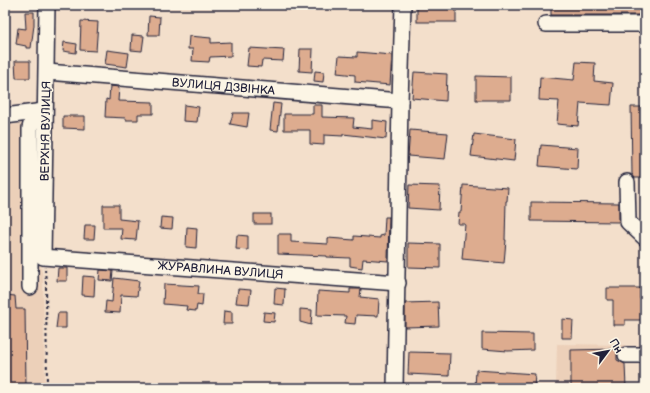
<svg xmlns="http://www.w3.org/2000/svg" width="650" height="393" viewBox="0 0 650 393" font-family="'Balsamiq Sans',sans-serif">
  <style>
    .built { fill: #ecd0b9 }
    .building { fill: #ddac8f; stroke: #22223b }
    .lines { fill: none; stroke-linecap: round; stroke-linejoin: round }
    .minor-casing { stroke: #22223b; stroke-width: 18 }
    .path { stroke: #22223b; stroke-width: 2; stroke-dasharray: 3 3; stroke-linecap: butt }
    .minor { stroke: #fcf5e5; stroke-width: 15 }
    .labels { text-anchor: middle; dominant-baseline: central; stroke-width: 3; stroke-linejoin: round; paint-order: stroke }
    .street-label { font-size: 12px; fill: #22223b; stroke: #fcf5e5 }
  </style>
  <rect width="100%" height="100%" fill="#f3dfcb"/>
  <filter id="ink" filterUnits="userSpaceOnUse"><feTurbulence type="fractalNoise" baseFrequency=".025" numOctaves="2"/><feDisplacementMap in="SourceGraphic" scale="8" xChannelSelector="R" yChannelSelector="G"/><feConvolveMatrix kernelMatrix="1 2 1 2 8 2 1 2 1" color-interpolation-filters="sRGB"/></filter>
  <g filter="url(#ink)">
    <!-- built -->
    <g class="built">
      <polygon points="40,121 40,264 43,277 45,388 5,388 5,126"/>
      <polygon points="557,344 625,345 624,388 556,388"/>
    </g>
    <!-- building -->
    <g class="building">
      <rect x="417" y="5" width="39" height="17"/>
      <rect x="551" y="5" width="94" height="10"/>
      <polygon points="25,12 34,12 34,25 31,48 26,48 26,46 16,44 18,28 26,29"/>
      <polygon points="149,16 160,17 159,35 148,35"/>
      <polygon points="81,21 98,22 96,51 80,50"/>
      <polygon points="132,35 144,36 142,51 131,50"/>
      <polygon points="189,36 211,38 211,43 231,42 231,56 210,57 209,62 192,61 193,49 188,49"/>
      <polygon points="64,42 77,44 76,53 63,51"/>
      <polygon points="249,48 284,50 283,61 262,60 261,67 247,66"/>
      <polygon points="300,49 313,49 312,72 299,71"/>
      <polygon points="107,50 129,53 127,67 105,64"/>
      <polygon points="357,52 392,55 390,85 355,82 355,75 337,73 339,56 357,57"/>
      <polygon points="15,61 30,61 30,78 16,78"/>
      <polygon points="576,62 595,63 594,81 613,83 611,105 580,103 578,126 557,124 559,101 539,100 540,77 574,80"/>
      <polygon points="315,71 324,72 323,82 314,81"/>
      <polygon points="414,72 447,74 446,101 412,98"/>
      <polygon points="476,76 511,77 511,100 476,100"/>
      <polygon points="110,86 119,87 118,101 153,102 153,114 138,114 138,120 126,120 126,118 105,117 106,99 109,100"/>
      <polygon points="273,103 281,104 278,131 270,130"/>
      <polygon points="184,105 199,107 197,122 183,121"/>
      <polygon points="313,105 322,105 322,117 354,118 353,127 372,129 372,120 387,122 386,139 343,134 343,136 324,135 324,145 310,144 310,130 284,130 284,114 313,114"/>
      <polygon points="631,107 645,107 645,178 635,178 632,174"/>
      <polygon points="233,113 249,113 247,127 230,124"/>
      <polygon points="63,116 85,116 85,129 63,128"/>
      <polygon points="410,130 448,133 445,159 408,156"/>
      <polygon points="474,134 516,139 514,161 471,156"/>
      <polygon points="541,145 578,148 577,169 539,166"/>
      <polygon points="409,185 440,186 439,210 408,208"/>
      <polygon points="463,185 508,188 507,201 506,201 505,240 506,240 504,263 462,259 465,224 458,224 459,212 461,212"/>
      <polygon points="531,202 619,203 619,222 531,221"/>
      <polygon points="103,205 119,205 119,219 138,221 136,240 121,239 122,228 103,228"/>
      <rect x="254" y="214" width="17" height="10"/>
      <polygon points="161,217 173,218 172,229 160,228"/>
      <polygon points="385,217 389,217 388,261 363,259 362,268 350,266 350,258 327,257 327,256 278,254 278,234 291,234 291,242 328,244 328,238 354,240 354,236 380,238 380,236 384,235"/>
      <polygon points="85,225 95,225 94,239 84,239"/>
      <polygon points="187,227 197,228 196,248 186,247"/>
      <polygon points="237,235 248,236 248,250 236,249"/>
      <polygon points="408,243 440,244 440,268 408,267"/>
      <polygon points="58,268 67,268 67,281 57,281"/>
      <polygon points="100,270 113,271 112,281 99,280"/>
      <polygon points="83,276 95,277 94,296 82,295"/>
      <polygon points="114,278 139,281 137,296 121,295 120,313 105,312 106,301 112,302"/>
      <polygon points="164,284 199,286 198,294 203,294 202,306 197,305 196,311 186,310 187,306 163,304"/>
      <polygon points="275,288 285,289 284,305 274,304"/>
      <polygon points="607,288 640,288 640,299 645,299 645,320 625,320 625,325 613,325 613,300 607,300"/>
      <polygon points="238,289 251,290 249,304 236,303"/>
      <polygon points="350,289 361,289 360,297 379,299 378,316 356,315 355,324 345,323 346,316 317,315 318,291 350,293"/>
      <polygon points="5,295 15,296 16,309 25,309 26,388 5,388"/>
      <polygon points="438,302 439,326 405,327 405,303"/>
      <polygon points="300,309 312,310 311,325 300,322"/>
      <polygon points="224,311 232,312 232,324 223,324"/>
      <polygon points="264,312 275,313 274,322 263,321"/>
      <polygon points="58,313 66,313 66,328 56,328"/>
      <polygon points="562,319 573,320 572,338 562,338"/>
      <polygon points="482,333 533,334 533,350 508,351 482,349"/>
      <polygon points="617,349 617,360 625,364 626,388 571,388 571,350"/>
      <polygon points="409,352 450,353 449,376 408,374"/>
      <polygon points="476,370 535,374 534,388 475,388"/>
    </g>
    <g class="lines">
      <defs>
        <g id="minor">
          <path id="s1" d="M47,5L43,257L398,283"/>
          <polyline points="546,24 645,24"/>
          <path id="s2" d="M47,72L400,101"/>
          <polyline points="5,116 44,111"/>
          <polyline points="627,182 628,222 645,238"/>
          <polyline points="30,287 30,128 34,113"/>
          <polyline points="626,355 645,355"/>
          <polyline points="395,388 400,101 403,5"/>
        </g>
      </defs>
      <!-- minor casing -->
      <use href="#minor" class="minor-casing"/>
      <!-- path -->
      <polyline class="path" points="45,269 46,283 47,388"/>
      <!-- minor -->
      <use href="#minor" class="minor"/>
    </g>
  </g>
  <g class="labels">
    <!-- street labels -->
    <g class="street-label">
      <text stroke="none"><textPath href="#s2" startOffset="177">ВУЛИЦЯ ДЗВІНКА</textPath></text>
      <text transform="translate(46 131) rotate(-89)">ВЕРХНЯ ВУЛИЦЯ</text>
      <text stroke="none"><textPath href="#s1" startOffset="430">ЖУРАВЛИНА ВУЛИЦЯ</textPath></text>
    </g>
  </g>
  <!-- margin -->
  <rect width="650" height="393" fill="none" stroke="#fcf5e5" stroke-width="20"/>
  <rect x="10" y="10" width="630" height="373" fill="none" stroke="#22223b" stroke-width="1.5" filter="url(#ink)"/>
  <!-- north arrow -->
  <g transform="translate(608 351) rotate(58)" stroke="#fcf5e5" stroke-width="3" paint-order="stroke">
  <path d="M0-3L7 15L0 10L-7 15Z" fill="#22223b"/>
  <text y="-6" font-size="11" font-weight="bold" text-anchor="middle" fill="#22223b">Пн</text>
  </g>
</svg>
